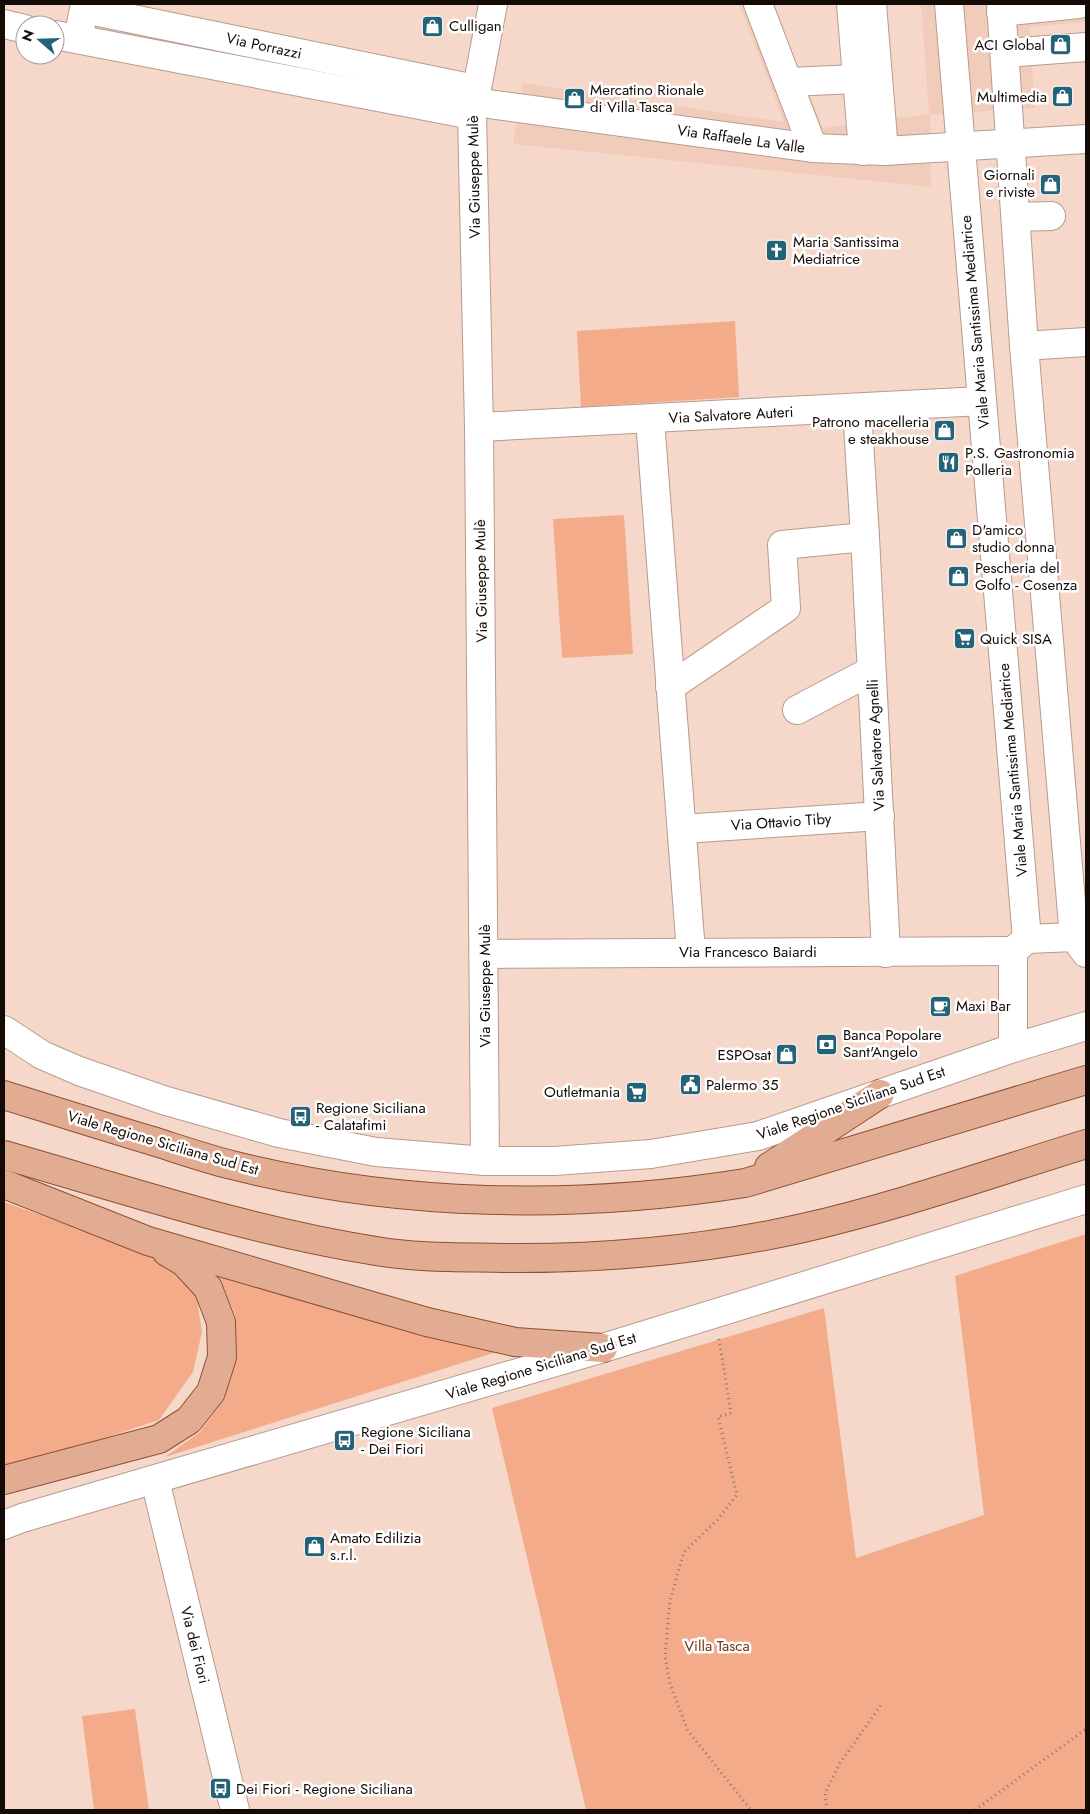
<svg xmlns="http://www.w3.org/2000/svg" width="1090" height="1814" viewBox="0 0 1090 1814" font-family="Jost,sans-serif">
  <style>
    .built { fill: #f2ccbb }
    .green { fill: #f4ab8a }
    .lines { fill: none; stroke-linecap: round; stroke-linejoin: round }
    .minor-casing { stroke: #b79b8e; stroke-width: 30 }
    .major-casing { stroke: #8c5033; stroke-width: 30 }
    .path { stroke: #8b776d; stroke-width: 3; stroke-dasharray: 1 4; stroke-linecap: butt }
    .minor { stroke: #fff; stroke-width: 28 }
    .major { stroke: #e1ac92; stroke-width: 28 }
    .labels { text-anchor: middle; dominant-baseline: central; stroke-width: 5; stroke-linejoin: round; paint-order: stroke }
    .poi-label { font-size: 15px; fill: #140b07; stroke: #fff; text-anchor: start }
    .street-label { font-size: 15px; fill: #140b07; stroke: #fff }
    .park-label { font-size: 15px; fill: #703517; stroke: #fff }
  </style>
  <rect width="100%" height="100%" fill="#f6d8ca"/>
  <!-- built -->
  <polygon class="built" points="739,4 773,4 823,128 929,114 921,4 1086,4 1086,22 1029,27 1035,108 930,115 931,187 513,144 523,83 784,122"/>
  <!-- green -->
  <g class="green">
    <polygon points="735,321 739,397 581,407 577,331"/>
    <polygon points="624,515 633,654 562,658 553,519"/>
    <polygon points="4,1202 130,1247 177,1269 197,1299 202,1332 193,1372 159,1420 20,1466 4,1465"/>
    <polygon points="1086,1234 1086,1810 586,1810 492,1408 824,1308 856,1558 984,1515 955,1276"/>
    <polygon points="219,1276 433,1338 503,1350 165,1457 200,1432 225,1398 237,1357 235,1315"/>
    <polygon points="135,1709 149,1810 94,1810 82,1716"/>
  </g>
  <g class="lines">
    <defs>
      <g id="minor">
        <polyline points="758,4 813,148"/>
        <polyline points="851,4 863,151"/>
        <polyline points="872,4 884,151"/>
        <polyline points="949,4 1027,939"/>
        <polyline points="1001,4 1024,346 1074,937 1086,953"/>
        <polyline points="1001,12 1079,4"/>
        <polyline points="4,24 25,29"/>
        <polyline points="55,35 472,115"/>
        <polyline points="78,39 84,9 475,89"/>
        <polyline points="1005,53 1086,47"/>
        <polyline points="788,82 857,79"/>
        <polyline points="474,102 813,148 884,151 1086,139"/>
        <polyline points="1016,217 1051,216"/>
        <polyline points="1024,346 1086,342"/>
        <polyline points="857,409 865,537 886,953"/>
        <polyline points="650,420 691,952"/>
        <polyline points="479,427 982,401"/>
        <polyline points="670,687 786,608 782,545 865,537"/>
        <polyline points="797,710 871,671"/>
        <polyline points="682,829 880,816"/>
        <polyline points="484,954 1013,951"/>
        <polyline points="4,1030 42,1055 79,1071 163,1100 279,1133 376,1152 485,1161 554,1161 651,1154 758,1136 1013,1048 1086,1026"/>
        <polyline points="1013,1048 1013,951 1027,939 1074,937"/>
        <polyline points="485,1161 479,427 472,115 493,4"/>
        <polyline points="155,1480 235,1810"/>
        <polyline points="4,1525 22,1518 603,1348 1086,1199"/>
      </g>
      <g id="major">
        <path d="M4,1095C55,1111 105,1127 156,1142C181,1150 207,1159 232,1165C398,1207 576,1210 745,1183L1086,1080"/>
        <path d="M4,1155C127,1190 249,1231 376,1251C417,1258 462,1257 504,1258C605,1259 705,1250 803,1228C899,1206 992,1173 1086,1144"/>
        <polyline points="769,1167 880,1094"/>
        <polyline points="4,1184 148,1241 427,1322 515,1342 603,1348"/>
        <polyline points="4,1480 159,1439 189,1420 211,1392 222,1357 221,1322 208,1288 184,1262 167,1252"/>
      </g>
    </defs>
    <!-- minor casing -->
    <use href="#minor" class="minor-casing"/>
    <!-- major casing -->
    <use href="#major" class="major-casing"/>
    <!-- path -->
    <g class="path">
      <polyline points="719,1339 731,1413 718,1417 737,1495 717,1520 684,1552 670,1600 665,1656 670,1684 688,1731 751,1810"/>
      <polyline points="827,1810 825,1793 840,1763 881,1705"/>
      <polyline points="975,1810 1086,1729"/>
    </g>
    <!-- minor -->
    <use href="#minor" class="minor"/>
    <!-- major -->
    <use href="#major" class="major"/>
  </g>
  <!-- icons -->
  <defs>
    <symbol id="shop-square" viewBox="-11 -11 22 22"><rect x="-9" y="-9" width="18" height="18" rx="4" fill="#246278" stroke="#fff"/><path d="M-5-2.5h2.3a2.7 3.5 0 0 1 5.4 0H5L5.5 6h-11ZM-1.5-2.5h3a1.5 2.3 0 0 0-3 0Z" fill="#fff"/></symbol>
    <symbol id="church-square" viewBox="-11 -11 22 22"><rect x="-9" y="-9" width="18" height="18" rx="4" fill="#246278" stroke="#fff"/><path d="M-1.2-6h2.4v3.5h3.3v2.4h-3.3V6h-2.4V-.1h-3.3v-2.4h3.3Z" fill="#fff"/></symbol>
    <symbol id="restaurant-square" viewBox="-11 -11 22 22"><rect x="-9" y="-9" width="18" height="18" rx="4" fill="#246278" stroke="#fff"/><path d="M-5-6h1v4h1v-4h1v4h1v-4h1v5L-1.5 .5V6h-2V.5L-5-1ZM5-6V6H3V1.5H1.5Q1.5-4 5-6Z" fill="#fff"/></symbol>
    <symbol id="supermarket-square" viewBox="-11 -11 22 22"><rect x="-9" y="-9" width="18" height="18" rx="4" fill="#246278" stroke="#fff"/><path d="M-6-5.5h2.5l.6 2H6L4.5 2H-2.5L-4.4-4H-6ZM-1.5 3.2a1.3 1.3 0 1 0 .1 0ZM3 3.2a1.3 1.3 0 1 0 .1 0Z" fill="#fff"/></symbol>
    <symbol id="cafe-square" viewBox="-11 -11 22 22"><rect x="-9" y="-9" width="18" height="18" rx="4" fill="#246278" stroke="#fff"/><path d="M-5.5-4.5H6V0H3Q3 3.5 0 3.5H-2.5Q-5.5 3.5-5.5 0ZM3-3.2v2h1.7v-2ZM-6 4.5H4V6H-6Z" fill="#fff"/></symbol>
    <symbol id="bank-square" viewBox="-11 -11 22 22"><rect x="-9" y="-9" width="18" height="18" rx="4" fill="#246278" stroke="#fff"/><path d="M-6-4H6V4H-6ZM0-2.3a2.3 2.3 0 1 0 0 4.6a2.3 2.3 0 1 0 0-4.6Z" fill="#fff"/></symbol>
    <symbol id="civic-square" viewBox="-11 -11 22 22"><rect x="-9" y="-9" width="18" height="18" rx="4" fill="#246278" stroke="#fff"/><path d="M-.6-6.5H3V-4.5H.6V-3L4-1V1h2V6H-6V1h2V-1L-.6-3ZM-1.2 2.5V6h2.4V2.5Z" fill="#fff"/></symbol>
    <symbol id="bus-square" viewBox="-11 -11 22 22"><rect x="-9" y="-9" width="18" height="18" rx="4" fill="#246278" stroke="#fff"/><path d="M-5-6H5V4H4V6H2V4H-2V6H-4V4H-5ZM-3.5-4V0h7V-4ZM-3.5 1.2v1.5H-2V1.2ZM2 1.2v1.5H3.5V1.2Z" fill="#fff"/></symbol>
  </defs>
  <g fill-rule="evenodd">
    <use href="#shop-square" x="420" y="14" width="25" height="25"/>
    <use href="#shop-square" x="1048" y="32" width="25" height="25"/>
    <use href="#shop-square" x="1050" y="84" width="25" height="25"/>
    <use href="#shop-square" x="562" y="86" width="25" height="25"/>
    <use href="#shop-square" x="1038" y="172" width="25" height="25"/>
    <use href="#church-square" x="764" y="238" width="25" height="25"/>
    <use href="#shop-square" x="932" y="418" width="25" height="25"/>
    <use href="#restaurant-square" x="936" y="450" width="25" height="25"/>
    <use href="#shop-square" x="944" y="526" width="25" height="25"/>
    <use href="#shop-square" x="946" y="564" width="25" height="25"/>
    <use href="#supermarket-square" x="952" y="626" width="25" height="25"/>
    <use href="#cafe-square" x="928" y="994" width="25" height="25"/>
    <use href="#bank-square" x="814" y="1032" width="25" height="25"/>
    <use href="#shop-square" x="774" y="1042" width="25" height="25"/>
    <use href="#civic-square" x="678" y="1072" width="25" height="25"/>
    <use href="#supermarket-square" x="624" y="1080" width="25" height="25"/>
    <use href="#bus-square" x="288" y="1104" width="25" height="25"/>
    <use href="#bus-square" x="332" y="1428" width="25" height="25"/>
    <use href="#shop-square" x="302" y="1534" width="25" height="25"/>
    <use href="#bus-square" x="208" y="1776" width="25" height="25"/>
  </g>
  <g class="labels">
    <!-- poi labels -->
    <g class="poi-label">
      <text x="449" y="26">Culligan</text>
      <text x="1045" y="45" text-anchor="end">ACI Global</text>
      <text x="590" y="90">Mercatino Rionale<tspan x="590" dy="17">di Villa Tasca</tspan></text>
      <text x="1047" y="97" text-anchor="end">Multimedia</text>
      <text x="1035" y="175" text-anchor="end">Giornali<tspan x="1035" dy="17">e riviste</tspan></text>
      <text x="793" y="242">Maria Santissima<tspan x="793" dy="17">Mediatrice</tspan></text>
      <text x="929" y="422" text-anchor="end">Patrono macelleria<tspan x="929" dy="17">e steakhouse</tspan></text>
      <text x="965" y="453">P.S. Gastronomia<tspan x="965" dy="17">Polleria</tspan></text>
      <text x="972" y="530">D'amico<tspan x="972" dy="17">studio donna</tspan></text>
      <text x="975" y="568">Pescheria del<tspan x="975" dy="17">Golfo - Cosenza</tspan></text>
      <text x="980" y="639">Quick SISA</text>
      <text x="956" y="1006">Maxi Bar</text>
      <text x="843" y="1035">Banca Popolare<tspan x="843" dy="17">Sant'Angelo</tspan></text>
      <text x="771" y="1055" text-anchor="end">ESPOsat</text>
      <text x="706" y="1085">Palermo 35</text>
      <text x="620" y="1092" text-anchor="end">Outletmania</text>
      <text x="316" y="1108">Regione Siciliana<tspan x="316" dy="17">- Calatafimi</tspan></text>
      <text x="361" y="1432">Regione Siciliana<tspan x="361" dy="17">- Dei Fiori</tspan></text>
      <text x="330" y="1538">Amato Edilizia<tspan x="330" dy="17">s.r.l.</tspan></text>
      <text x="236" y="1789">Dei Fiori - Regione Siciliana</text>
    </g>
    <!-- street labels -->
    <g class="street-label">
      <text transform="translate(264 46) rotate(12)">Via Porrazzi</text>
      <text transform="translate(741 139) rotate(8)">Via Raffaele La Valle</text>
      <text transform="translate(474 177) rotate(-91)">Via Giuseppe Mulè</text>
      <text transform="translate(975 322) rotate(-95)">Viale Maria Santissima Mediatrice</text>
      <text transform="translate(731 415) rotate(-3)">Via Salvatore Auteri</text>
      <text transform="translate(481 581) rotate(-91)">Via Giuseppe Mulè</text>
      <text transform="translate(876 745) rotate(-93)">Via Salvatore Agnelli</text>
      <text transform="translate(1013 770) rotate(-95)">Viale Maria Santissima Mediatrice</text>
      <text transform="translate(781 822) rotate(-4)">Via Ottavio Tiby</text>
      <text x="748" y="952">Via Francesco Baiardi</text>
      <text transform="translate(485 986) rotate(-90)">Via Giuseppe Mulè</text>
      <text transform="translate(851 1103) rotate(-19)">Viale Regione Siciliana Sud Est</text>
      <text transform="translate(163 1143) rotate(16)">Viale Regione Siciliana Sud Est</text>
      <text transform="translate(541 1366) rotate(-17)">Viale Regione Siciliana Sud Est</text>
      <text transform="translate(195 1645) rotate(76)">Via dei Fiori</text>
    </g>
    <!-- park labels -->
    <g class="park-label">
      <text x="717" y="1646">Villa Tasca</text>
    </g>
  </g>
  <!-- border -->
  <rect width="1090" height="1814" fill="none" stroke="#140b07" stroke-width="10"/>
  <!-- north arrow -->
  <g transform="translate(40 40) rotate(290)"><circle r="24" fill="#ffffff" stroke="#a19d9c"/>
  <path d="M0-4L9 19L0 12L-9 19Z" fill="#246278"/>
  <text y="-8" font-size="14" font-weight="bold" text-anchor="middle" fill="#140b07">N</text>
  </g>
</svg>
